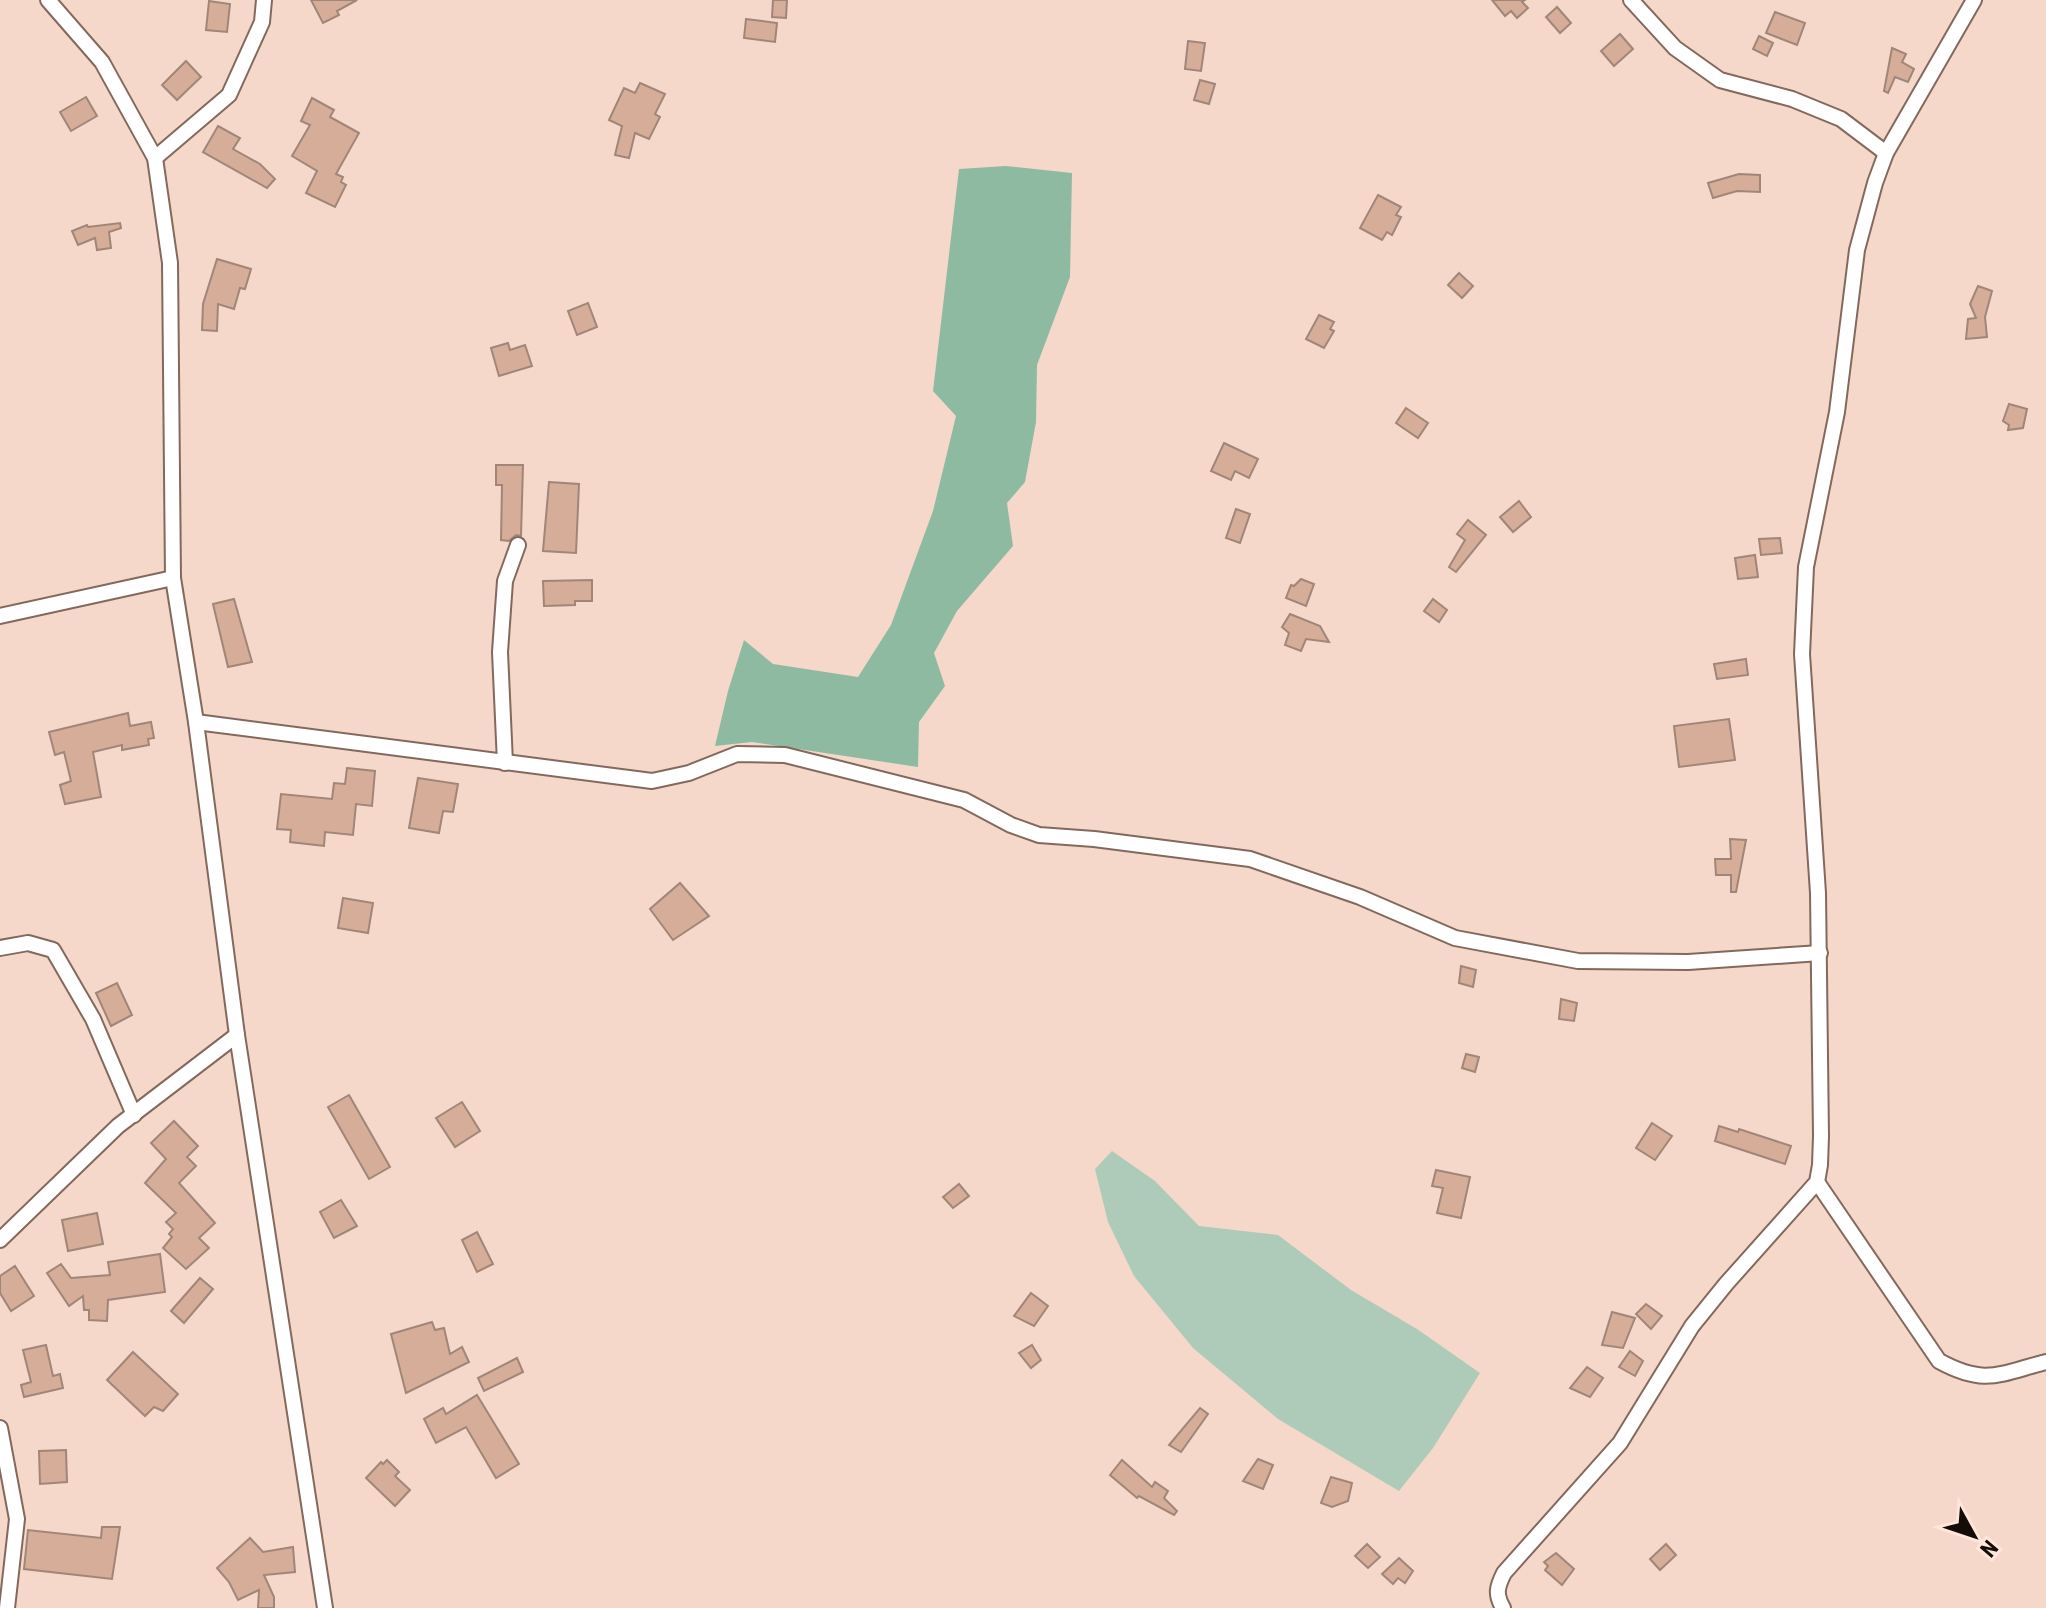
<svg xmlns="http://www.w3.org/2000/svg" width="2046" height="1608" viewBox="0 0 2046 1608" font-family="'Roboto Condensed',sans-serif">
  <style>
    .green { fill: #aecbba }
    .forest { fill: #8fbaa2 }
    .building { fill: #d6ad98; stroke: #a08679; stroke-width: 2 }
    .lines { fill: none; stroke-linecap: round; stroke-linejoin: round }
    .street-casing { stroke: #82695d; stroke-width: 18 }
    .street { stroke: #fff; stroke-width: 14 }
  </style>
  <rect width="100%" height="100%" fill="#f5d8ca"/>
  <!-- green -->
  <polygon class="green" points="1112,1151 1155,1181 1199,1226 1278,1235 1351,1290 1417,1329 1480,1373 1433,1448 1399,1491 1278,1419 1193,1348 1134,1276 1108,1222 1095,1169"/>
  <!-- forest -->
  <polygon class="forest" points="1006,166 1072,173 1070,277 1037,365 1036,422 1025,482 1007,503 1013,546 957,611 934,653 945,686 919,722 918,767 752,742 715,746 728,691 744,640 773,664 858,677 891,625 933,511 956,416 933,391 959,169"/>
  <!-- building -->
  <g class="building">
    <polygon points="311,0 357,0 337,11 339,15 323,23"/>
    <polygon points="773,0 787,0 786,18 772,17"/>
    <polygon points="1492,0 1525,0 1522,2 1528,8 1517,18 1511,11 1505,16"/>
    <polygon points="209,1 230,4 227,32 206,30"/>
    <polygon points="1557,7 1571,23 1560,33 1546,17"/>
    <polygon points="1775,12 1805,23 1797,45 1766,33"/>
    <polygon points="746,19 777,23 775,42 744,38"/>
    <polygon points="1620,34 1633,49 1614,66 1601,51"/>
    <polygon points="1759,36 1773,43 1767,56 1753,49"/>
    <polygon points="1188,41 1205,43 1201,71 1185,69"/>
    <polygon points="1892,48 1906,54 1902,62 1914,69 1908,82 1895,77 1888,93 1884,91"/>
    <polygon points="186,61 201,77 177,100 162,85"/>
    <polygon points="1200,80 1215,84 1209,104 1194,100"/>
    <polygon points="640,83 665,94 655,114 660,117 649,139 635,133 629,158 615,155 622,126 609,120 624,88 635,93"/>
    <polygon points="86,97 97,116 71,131 60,112"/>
    <polygon points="312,98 334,110 330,117 359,133 336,174 343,177 341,182 346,185 335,207 306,193 317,171 292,156 310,125 301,121"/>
    <polygon points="218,126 240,138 233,149 260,164 275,179 267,188 203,152"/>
    <polygon points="1739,174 1760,175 1760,192 1737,191 1713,198 1708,183"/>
    <polygon points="1378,195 1401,207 1396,215 1401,217 1392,235 1387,232 1382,240 1360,228"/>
    <polygon points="120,223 121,228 109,232 111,248 97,250 95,238 78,245 72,231 87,225 88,227"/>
    <polygon points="217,259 251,269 245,289 240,288 234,309 218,304 217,331 202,330 203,304"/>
    <polygon points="1459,273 1473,286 1462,298 1448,285"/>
    <polygon points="1978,286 1992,291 1985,317 1987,337 1966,339 1968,319 1976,318 1970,304"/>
    <polygon points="588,303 597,327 577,335 568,311"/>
    <polygon points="1319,315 1334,322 1330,329 1334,331 1324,348 1306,339"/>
    <polygon points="508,343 510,350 525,345 532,366 499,376 491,348"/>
    <polygon points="2009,404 2027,409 2023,428 2008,430 2009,425 2003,421"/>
    <polygon points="1406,408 1428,423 1418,438 1396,423"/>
    <polygon points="1224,443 1258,459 1249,478 1235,471 1231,480 1211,471"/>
    <polygon points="496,465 523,465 521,536 516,535 509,541 501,540 502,485 496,485"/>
    <polygon points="549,482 579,484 576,553 543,551"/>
    <polygon points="1519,501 1531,517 1513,532 1500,517"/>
    <polygon points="1236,509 1250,514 1240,543 1226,538"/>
    <polygon points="1468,520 1486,535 1456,572 1449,567 1465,540 1457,534"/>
    <polygon points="1780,538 1782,553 1761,555 1759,539"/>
    <polygon points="1755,555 1758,577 1738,579 1735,558"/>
    <polygon points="1301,579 1314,584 1306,606 1286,598 1291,585 1294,586"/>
    <polygon points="592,580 592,601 575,601 575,605 544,606 543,581"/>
    <polygon points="234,599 252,662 228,667 213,604"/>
    <polygon points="1433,599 1447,610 1439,622 1424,611"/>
    <polygon points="1290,614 1320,626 1329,642 1306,639 1301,651 1285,645 1289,633 1282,627"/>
    <polygon points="1746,659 1748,675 1717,679 1714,664"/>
    <polygon points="128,713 130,726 151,722 154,738 148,739 149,745 122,750 122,745 93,752 101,797 65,804 60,785 71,781 64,752 55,755 49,732"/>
    <polygon points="1729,719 1735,760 1679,767 1674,726"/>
    <polygon points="347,768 375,771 372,806 356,804 353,835 325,832 324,846 290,842 291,830 277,829 281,794 332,799 334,783 345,784"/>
    <polygon points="418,778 458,784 453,812 443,811 439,833 409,828"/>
    <polygon points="1730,839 1746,840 1736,892 1731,892 1731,875 1716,875 1715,859 1731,859"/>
    <polygon points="680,883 709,916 673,940 650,909"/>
    <polygon points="343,898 373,903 368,933 338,928"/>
    <polygon points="1461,966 1476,970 1473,987 1459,983"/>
    <polygon points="117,983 132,1015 111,1026 96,993"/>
    <polygon points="1561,999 1577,1003 1574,1021 1559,1019"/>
    <polygon points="1466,1054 1479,1057 1475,1072 1462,1068"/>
    <polygon points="349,1095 390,1167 369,1179 328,1107"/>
    <polygon points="462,1102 480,1131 455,1147 436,1118"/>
    <polygon points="174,1121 198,1146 187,1157 196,1166 179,1183 215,1223 199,1238 209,1248 186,1269 163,1248 172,1237 169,1234 173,1229 166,1222 176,1213 145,1183 166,1159 151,1143"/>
    <polygon points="1652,1123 1672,1136 1655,1160 1636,1148"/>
    <polygon points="1719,1126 1738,1132 1739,1129 1791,1146 1785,1164 1715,1141"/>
    <polygon points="1436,1170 1470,1177 1461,1218 1437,1213 1443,1188 1432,1186"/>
    <polygon points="959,1184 969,1196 953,1208 943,1197"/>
    <polygon points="341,1200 357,1226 334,1238 320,1212"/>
    <polygon points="97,1213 103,1244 68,1251 62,1220"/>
    <polygon points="477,1232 493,1264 477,1272 462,1240"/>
    <polygon points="160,1254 165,1292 108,1300 107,1321 89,1320 89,1310 84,1310 83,1296 69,1306 47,1273 61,1264 71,1278 110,1275 108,1262"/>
    <polygon points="15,1266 34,1296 11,1311 0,1293 0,1276"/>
    <polygon points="200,1278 213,1289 184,1323 171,1311"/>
    <polygon points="1031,1293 1048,1306 1034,1326 1014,1316"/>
    <polygon points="1646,1304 1662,1316 1651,1329 1636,1314"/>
    <polygon points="1612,1312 1635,1318 1623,1348 1602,1345"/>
    <polygon points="432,1322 435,1330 444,1328 450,1354 462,1347 469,1362 406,1393 391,1334"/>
    <polygon points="46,1345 53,1376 60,1374 63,1388 24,1397 21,1385 31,1382 23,1350"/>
    <polygon points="1032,1345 1041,1360 1031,1368 1019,1353"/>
    <polygon points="1630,1351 1643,1361 1635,1376 1619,1367"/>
    <polygon points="133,1352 178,1394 163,1411 154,1407 145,1416 107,1380"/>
    <polygon points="517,1358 523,1372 484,1391 478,1378"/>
    <polygon points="1587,1367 1603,1378 1590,1397 1570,1388"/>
    <polygon points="477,1395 519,1464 496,1478 466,1427 436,1443 424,1419 443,1408 446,1414"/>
    <polygon points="1200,1408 1208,1414 1181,1452 1169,1445"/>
    <polygon points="66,1450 67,1482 40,1484 39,1451"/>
    <polygon points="1258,1459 1273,1465 1263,1489 1243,1481"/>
    <polygon points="387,1460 399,1472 395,1476 410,1490 395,1506 366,1478 381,1462 383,1464"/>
    <polygon points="1122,1460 1152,1487 1155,1482 1168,1491 1164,1498 1177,1511 1174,1515 1139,1496 1137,1498 1110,1475"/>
    <polygon points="1331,1477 1352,1483 1348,1501 1332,1507 1321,1503"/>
    <polygon points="102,1527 120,1527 112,1579 24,1569 28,1530 101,1538"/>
    <polygon points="250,1538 263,1552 293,1547 295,1572 264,1575 274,1597 274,1608 258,1608 259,1590 238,1600 229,1582 217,1568"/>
    <polygon points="1367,1544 1380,1557 1368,1568 1355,1556"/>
    <polygon points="1666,1544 1676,1555 1660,1570 1650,1559"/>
    <polygon points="1556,1553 1574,1569 1562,1585 1545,1570 1548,1566 1544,1562"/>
    <polygon points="1399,1558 1413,1571 1405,1583 1398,1578 1393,1584 1382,1574"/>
  </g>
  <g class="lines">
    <defs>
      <g id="street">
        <polyline points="48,0 102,62 155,158 170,263 173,578 196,722 237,1035 325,1608"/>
        <polyline points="1631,0 1675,48 1720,80 1792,99 1841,119 1886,153"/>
        <polyline points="155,158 229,95 262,22 264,0"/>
        <polyline points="0,616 173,578"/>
        <polyline points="196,722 652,781 689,773 737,754 785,755 964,800 1011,825 1039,835 1094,839 1250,859 1360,897 1455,938 1578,961 1688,962 1820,953"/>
        <polyline points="505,763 500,652 505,581 518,545"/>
        <polyline points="0,948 28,943 53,950 93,1019 134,1115"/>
        <path d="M1817,1182L1939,1361C1985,1386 1999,1374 2046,1362"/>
        <polyline points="0,1240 118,1126 237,1035"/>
        <polyline points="0,1428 17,1519 7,1608"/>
        <path d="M1503,1608C1495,1594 1497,1587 1504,1573L1620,1443L1692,1326L1726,1284L1817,1182L1820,1165L1821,1136L1818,893L1802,654L1806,567L1837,412L1857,250L1875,183L1886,153L1974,0"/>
      </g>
    </defs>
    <!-- street casing -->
    <use href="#street" class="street-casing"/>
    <!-- street -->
    <use href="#street" class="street"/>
  </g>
  <!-- north arrow -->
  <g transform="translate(1974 1536) rotate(130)" stroke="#fee6dc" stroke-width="6" paint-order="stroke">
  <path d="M0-6L14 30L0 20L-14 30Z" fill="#150c07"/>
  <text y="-12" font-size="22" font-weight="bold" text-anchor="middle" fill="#150c07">N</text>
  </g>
</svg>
